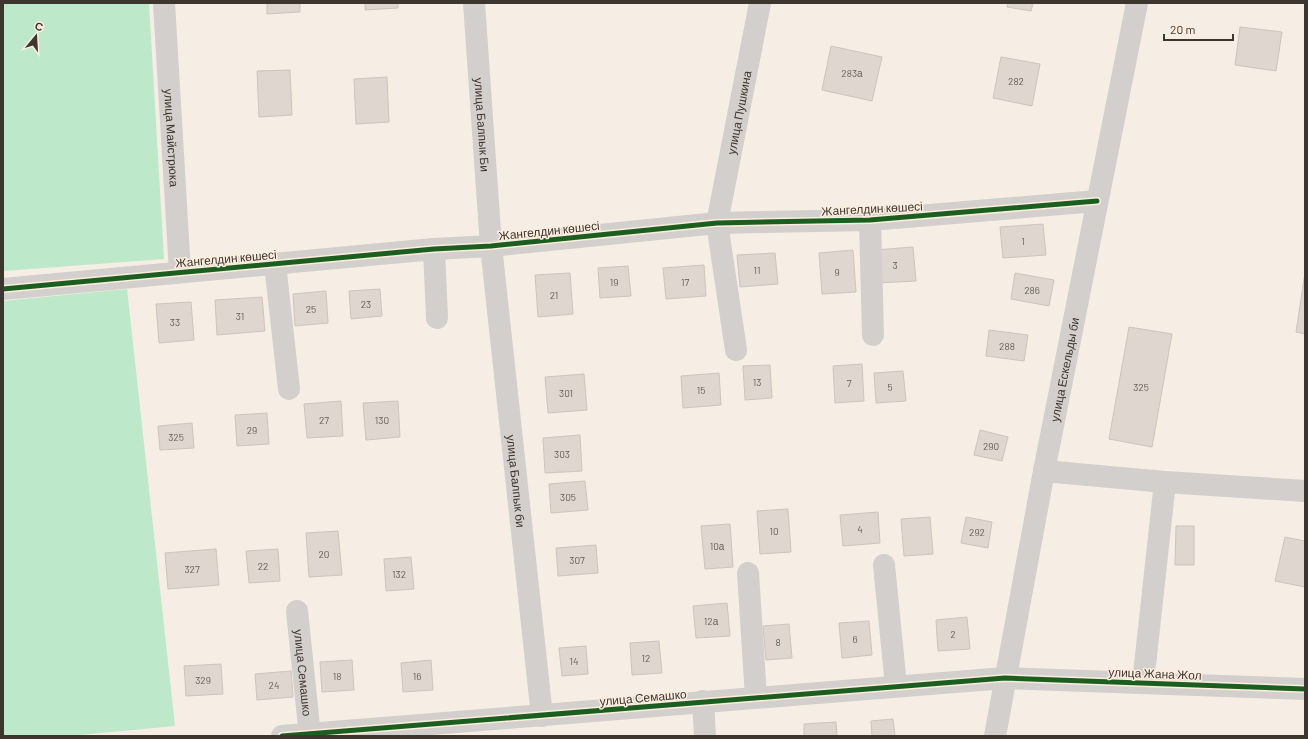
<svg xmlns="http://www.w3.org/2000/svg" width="1308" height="739" viewBox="0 0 1308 739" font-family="Barlow,sans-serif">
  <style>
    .green { fill: #bde8ca }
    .building { fill: #ded6cf; stroke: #ccc4bd }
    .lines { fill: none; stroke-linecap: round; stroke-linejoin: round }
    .minor { stroke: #d2cfcc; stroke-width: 22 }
    .cycleway-casing { stroke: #fceddf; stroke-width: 8 }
    .cycleway { stroke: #1b5e20; stroke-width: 5 }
    .labels { text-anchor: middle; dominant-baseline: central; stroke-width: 3; stroke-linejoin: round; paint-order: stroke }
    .number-label { font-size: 10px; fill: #655e57 }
    .street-label { font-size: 12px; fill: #3d362f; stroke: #fceddf }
  </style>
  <rect width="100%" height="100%" fill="#f6ede5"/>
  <!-- green -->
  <g class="green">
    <polygon points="3,3 149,3 164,259 3,271"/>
    <polygon points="127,289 175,726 69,736 3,736 3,301"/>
  </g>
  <!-- building -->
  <g class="building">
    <polygon points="267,3 300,3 300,12 267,14"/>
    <polygon points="365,3 398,3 398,8 365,10"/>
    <polygon points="1008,3 1033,3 1031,11 1007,7"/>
    <polygon points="1240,27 1282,32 1276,71 1235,65"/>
    <polygon points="831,46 882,57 872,101 822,90"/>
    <polygon points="1001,57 1040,64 1032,106 993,98"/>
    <polygon points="290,70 292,115 259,117 257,71"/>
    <polygon points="387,77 389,122 356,124 354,79"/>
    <polygon points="1043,224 1046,255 1003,258 1000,227"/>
    <polygon points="913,247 916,281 878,283 875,250"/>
    <polygon points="853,250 856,292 822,294 819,253"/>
    <polygon points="775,253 778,284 740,287 737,255"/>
    <polygon points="704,265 706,296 666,299 663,268"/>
    <polygon points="628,266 631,296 600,298 598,268"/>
    <polygon points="570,273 573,314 538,317 535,275"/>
    <polygon points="1015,273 1054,280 1049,306 1011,299"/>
    <polygon points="1305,273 1305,334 1296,332"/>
    <polygon points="380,289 382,316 351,319 349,291"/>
    <polygon points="326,291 328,323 295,326 293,294"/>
    <polygon points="262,297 265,331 217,335 215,300"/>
    <polygon points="191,302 194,340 159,343 156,304"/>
    <polygon points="1129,327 1172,334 1152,447 1109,439"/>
    <polygon points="989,330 1028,335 1024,361 986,356"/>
    <polygon points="862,364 864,401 835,403 833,366"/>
    <polygon points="770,365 772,398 745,400 743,366"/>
    <polygon points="903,371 906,401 876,403 874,373"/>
    <polygon points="719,373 721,405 683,408 681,376"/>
    <polygon points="584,374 587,410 548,413 545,377"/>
    <polygon points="341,401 343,436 307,438 304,404"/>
    <polygon points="398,401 400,437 366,440 363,403"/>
    <polygon points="267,413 269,444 237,446 235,415"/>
    <polygon points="192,423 194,448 160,450 158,426"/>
    <polygon points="980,430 1008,437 1002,461 974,455"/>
    <polygon points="580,435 582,471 545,473 543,438"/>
    <polygon points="585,481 588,510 551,513 549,484"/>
    <polygon points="788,509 791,552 760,554 757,511"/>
    <polygon points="878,512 880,543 843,546 840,515"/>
    <polygon points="930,517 933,554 904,556 901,519"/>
    <polygon points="966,517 992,522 988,548 961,543"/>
    <polygon points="730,524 733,567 705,569 701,526"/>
    <polygon points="1176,526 1194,526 1194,565 1175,565"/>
    <polygon points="338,531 342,575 309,577 306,533"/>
    <polygon points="1285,537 1305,541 1305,587 1275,581"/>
    <polygon points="596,545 598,573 558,576 556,548"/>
    <polygon points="216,549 219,585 168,589 165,553"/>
    <polygon points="278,549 280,581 249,583 246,551"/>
    <polygon points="411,557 414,589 386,591 384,559"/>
    <polygon points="727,603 730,636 696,638 693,606"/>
    <polygon points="967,617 970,649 938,651 936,620"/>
    <polygon points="869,621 872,655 842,658 839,623"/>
    <polygon points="789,624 792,658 766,660 763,626"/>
    <polygon points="659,641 662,673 632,675 630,643"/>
    <polygon points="586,646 588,674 562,676 559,648"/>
    <polygon points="352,660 354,690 322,692 320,662"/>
    <polygon points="431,660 433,690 403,692 401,663"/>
    <polygon points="221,664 223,694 186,696 184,666"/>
    <polygon points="291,671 293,697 257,700 255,674"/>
    <polygon points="893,719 895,736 872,736 871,721"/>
    <polygon points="836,722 837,736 804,736 804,724"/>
  </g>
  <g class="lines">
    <!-- minor -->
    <g class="minor">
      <path id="s1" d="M164,3L180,272"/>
      <path id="s2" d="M474,3L491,246L542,716"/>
      <polyline points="870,220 873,335"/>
      <polyline points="434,249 437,318"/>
      <polyline points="275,264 289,389"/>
      <polyline points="3,289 434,249 491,246 717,223 870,220 1097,201"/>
      <path id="s3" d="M736,350L717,223L760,3"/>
      <polyline points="1044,471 1165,482 1305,491"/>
      <polyline points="884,565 896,686"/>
      <polyline points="748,573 756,697"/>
      <path id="s4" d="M297,611L310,736"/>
      <polyline points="1143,683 1165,482"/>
      <polyline points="703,701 705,736"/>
      <polyline points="282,736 1005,678 1305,689"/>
      <path id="s5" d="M995,736L1044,471L1137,3"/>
    </g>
    <defs>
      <g id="cycleway">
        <polyline points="3,289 434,249 491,246 717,223 870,220 1097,201"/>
        <polyline points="282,736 1005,678 1305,689"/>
      </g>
    </defs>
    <!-- cycleway casing -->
    <use href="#cycleway" class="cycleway-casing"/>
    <!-- cycleway -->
    <use href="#cycleway" class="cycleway"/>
  </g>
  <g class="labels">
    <!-- number labels -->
    <g class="number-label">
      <text x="852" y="73">283а</text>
      <text x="1016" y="81">282</text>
      <text x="1023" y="241">1</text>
      <text x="895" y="265">3</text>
      <text x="757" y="270">11</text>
      <text x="837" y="272">9</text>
      <text x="614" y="282">19</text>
      <text x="685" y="282">17</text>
      <text x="1032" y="290">286</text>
      <text x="554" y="295">21</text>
      <text x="366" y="304">23</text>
      <text x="311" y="309">25</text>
      <text x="240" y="316">31</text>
      <text x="175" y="322">33</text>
      <text x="1007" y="346">288</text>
      <text x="757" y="382">13</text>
      <text x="849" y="383">7</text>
      <text x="890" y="387">5</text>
      <text x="1141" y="387">325</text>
      <text x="701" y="390">15</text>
      <text x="566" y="393">301</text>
      <text x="324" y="420">27</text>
      <text x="382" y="420">130</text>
      <text x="252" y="430">29</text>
      <text x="176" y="437">325</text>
      <text x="991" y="446">290</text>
      <text x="562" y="454">303</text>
      <text x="568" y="497">305</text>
      <text x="860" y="529">4</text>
      <text x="774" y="531">10</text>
      <text x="977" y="532">292</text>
      <text x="717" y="546">10а</text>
      <text x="324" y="554">20</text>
      <text x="577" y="560">307</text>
      <text x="263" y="566">22</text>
      <text x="192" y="569">327</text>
      <text x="399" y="574">132</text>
      <text x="711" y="621">12а</text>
      <text x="953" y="634">2</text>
      <text x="855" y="639">6</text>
      <text x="778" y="642">8</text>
      <text x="646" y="658">12</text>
      <text x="574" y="661">14</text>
      <text x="337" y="676">18</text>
      <text x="417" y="676">16</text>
      <text x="203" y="680">329</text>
      <text x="274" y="685">24</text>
    </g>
    <!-- street labels -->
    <g class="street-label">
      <text stroke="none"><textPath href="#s3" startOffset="241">улица Пушкина</textPath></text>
      <text stroke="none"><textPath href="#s2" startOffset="122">улица Балпык Би</textPath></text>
      <text stroke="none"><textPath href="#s1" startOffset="135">улица Майстрюка</textPath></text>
      <text transform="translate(872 208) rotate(-3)">Жангелдин көшесі</text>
      <text transform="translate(549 230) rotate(-6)">Жангелдин көшесі</text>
      <text transform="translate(226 258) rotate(-5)">Жангелдин көшесі</text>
      <text stroke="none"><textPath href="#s5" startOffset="373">улица Ескельды би</textPath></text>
      <text stroke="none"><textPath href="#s2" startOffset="480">улица Балпык би</textPath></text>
      <text stroke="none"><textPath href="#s4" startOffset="62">улица Семашко</textPath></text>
      <text transform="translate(1155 673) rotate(2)">улица Жана Жол</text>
      <text transform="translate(643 697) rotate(-5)">улица Семашко</text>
    </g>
  </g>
  <!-- border -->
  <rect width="1308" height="739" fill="none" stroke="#3d362f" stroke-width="8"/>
  <!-- north arrow -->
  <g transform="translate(36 36) rotate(18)" stroke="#fceddf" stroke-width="3" paint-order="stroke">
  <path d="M0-3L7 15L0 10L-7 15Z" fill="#3d362f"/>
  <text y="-6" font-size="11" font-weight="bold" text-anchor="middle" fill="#3d362f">С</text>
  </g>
  <!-- scale -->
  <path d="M1164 34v6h69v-6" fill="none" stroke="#3d362f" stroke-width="2"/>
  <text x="1170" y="34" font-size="12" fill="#3d362f" stroke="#fceddf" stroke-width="3" paint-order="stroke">20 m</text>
</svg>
